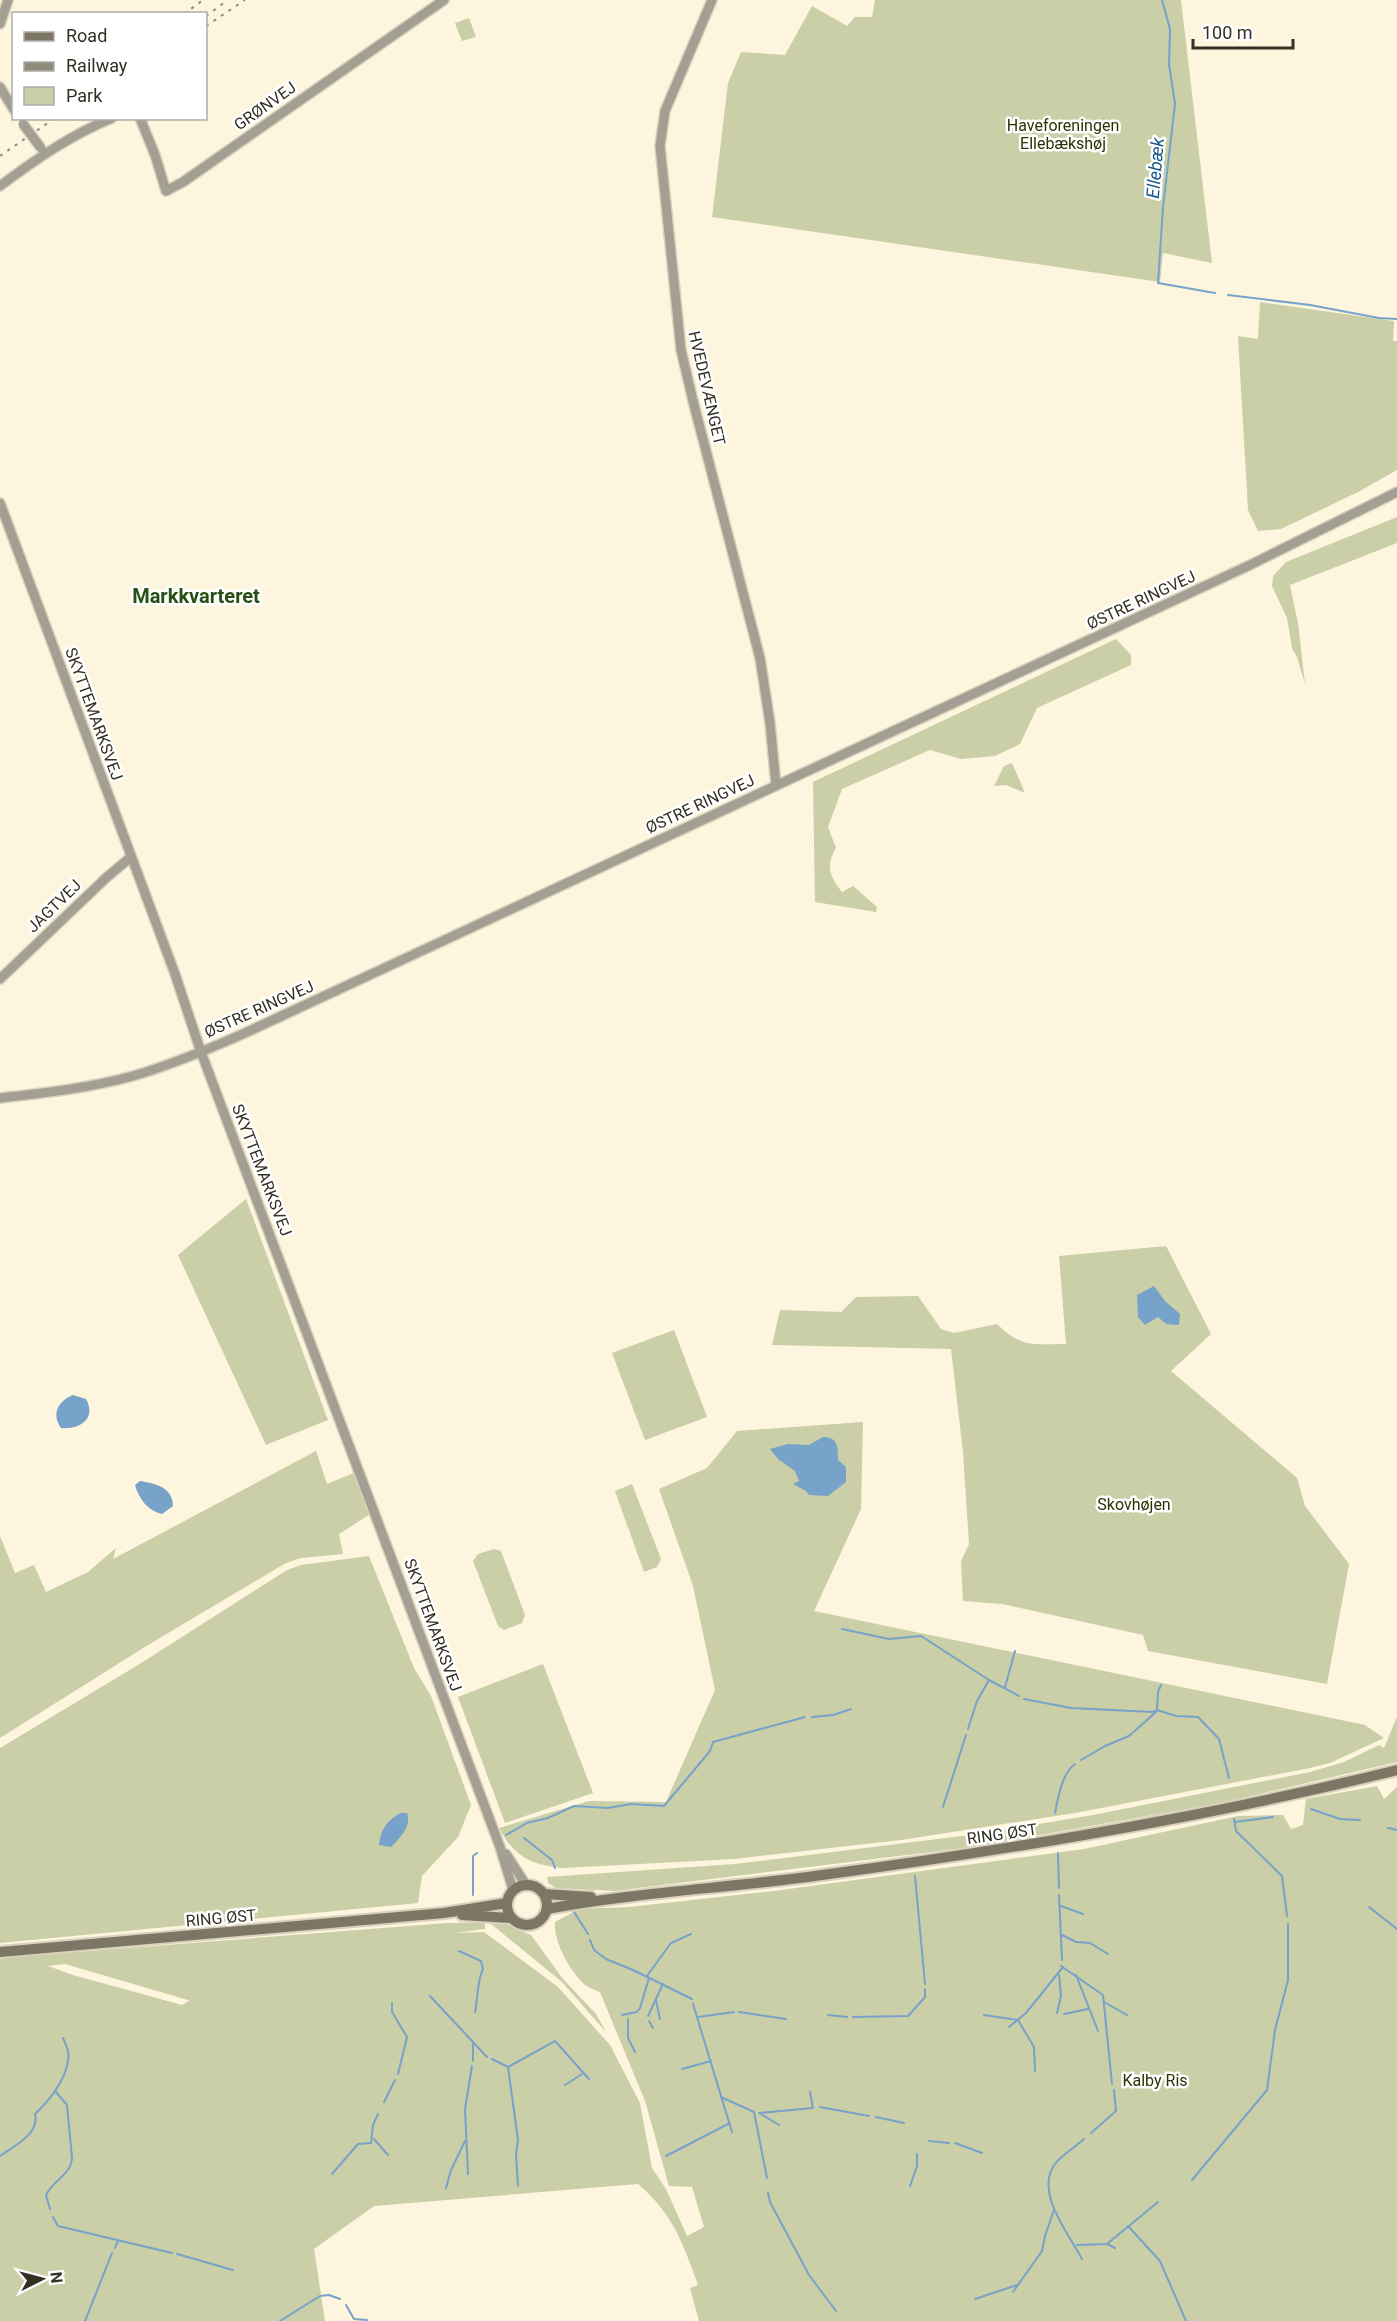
<svg xmlns="http://www.w3.org/2000/svg" width="1397" height="2321" viewBox="0 0 1397 2321" font-family="Roboto,sans-serif">
  <style>
    .green { fill: #cacfa7; fill-rule: evenodd }
    .water { fill: #77a2c9 }
    .lines { fill: none; stroke-linecap: round; stroke-linejoin: round }
    .stream { stroke: #77a2c9; stroke-width: 2 }
    .tertiary-casing { stroke: #d9d1bc; stroke-width: 12 }
    .secondary-casing { stroke: #d9d1bc; stroke-width: 14 }
    .tertiary { stroke: #a39f93; stroke-width: 9 }
    .secondary { stroke: #7c7664; stroke-width: 10 }
    .rail { stroke: #908a78; stroke-width: 2; stroke-dasharray: 3 6; stroke-linecap: butt }
    .tertiary-bridge-casing { stroke: #d9d1bc; stroke-width: 12; stroke-linecap: butt }
    .tertiary-bridge { stroke: #a39f93; stroke-width: 9 }
    .labels { text-anchor: middle; dominant-baseline: central; stroke-width: 5; stroke-linejoin: round; paint-order: stroke }
    .street-label { font-size: 16px; fill: #332f23; stroke: #fff }
    .park-label { font-size: 16px; fill: #2e3104; stroke: #fff }
    .water-label { font-size: 18px; font-style: italic; fill: #18588b; stroke: #fff }
    .quarter-label { font-size: 20px; font-weight: bold; fill: #275014; stroke: #fff }
  </style>
  <rect width="100%" height="100%" fill="#fdf5dd"/>
  <!-- green -->
  <g class="green">
    <polygon points="875,0 1181,0 1212,263 1163,253 1160,282 712,217 728,83 741,52 785,55 812,6 847,26 855,17 872,17"/>
    <polygon points="469,18 476,37 462,41 455,23"/>
    <polygon points="1260,302 1394,321 1393,341 1397,341 1397,470 1360,491 1281,529 1258,531 1248,510 1238,336 1258,339"/>
    <polygon points="1397,517 1397,543 1290,585 1298,623 1305,684 1297,657 1292,648 1287,618 1272,586 1273,576 1286,562"/>
    <path d="M1116,639L1131,655V665L1037,708L1020,744L995,756L961,759L930,750L842,789L828,827L836,848C825,866 830,877 842,892L853,886L877,907L876,912L815,902L813,782Z"/>
    <polygon points="1012,763 1025,793 1006,785 994,786 1004,766"/>
    <polygon points="246,1199 328,1420 266,1445 178,1255"/>
    <path d="M1166,1246L1211,1334L1171,1371L1297,1478L1305,1506L1349,1564L1327,1684L1148,1651L1143,1635L1002,1604L963,1601L961,1561L969,1544L963,1452L951,1349L772,1345L780,1310L841,1312L856,1297L918,1296L941,1329L954,1333L997,1324C1023,1349 1032,1344 1066,1344L1059,1256Z"/>
    <polygon points="674,1330 707,1417 645,1440 612,1353"/>
    <path d="M863,1422L861,1509L814,1611L1365,1725L1384,1738L1330,1763L1310,1768L1075,1813L901,1840L734,1859L563,1868C530,1865 514,1856 499,1828L589,1801L666,1802L715,1690L693,1586L659,1489L707,1468L737,1431Z"/>
    <polygon points="316,1451 327,1484 356,1472 372,1513 339,1534 343,1554 301,1558 286,1563 148,1645 0,1738 0,1536 15,1573 34,1565 46,1592 88,1572 116,1548 113,1559"/>
    <polygon points="632,1484 661,1559 657,1567 644,1572 615,1491"/>
    <polygon points="494,1549 501,1551 525,1615 522,1623 504,1630 498,1626 473,1561 478,1554"/>
    <polygon points="369,1556 414,1668 431,1696 471,1805 458,1837 422,1876 418,1903 0,1943 0,1748 138,1665 287,1570 301,1565"/>
    <polygon points="543,1664 593,1793 505,1823 458,1697"/>
    <polygon points="1397,1717 1397,1762 1216,1804 964,1848 614,1891 556,1888 548,1883 547,1877 735,1864 978,1834 1093,1815 1310,1772 1344,1762 1379,1745 1384,1748"/>
    <path d="M1377,1786L1384,1799L1397,1787V2321H699L690,2288L698,2285C683,2243 673,2214 638,2184L374,2206L314,2249L325,2321H0V1958L447,1923L506,1922L518,1930L531,1935L563,1979L596,2014L606,2032L562,1982L490,1923H485V1929L454,1933L484,1932L558,1987L610,2045L640,2103L652,2168L666,2189L687,2236L704,2227L692,2187L669,2186L645,2101L600,1992C594,1990 587,1987 583,1983C569,1969 554,1943 555,1922L579,1909L629,1907L774,1891L1084,1849L1238,1816L1283,1815L1291,1829L1303,1825L1306,1799ZM65,1964L188,2000L189,2001L182,2005L73,1975L48,1966Z"/>
  </g>
  <!-- water -->
  <g class="water">
    <polygon points="1154,1286 1165,1301 1180,1314 1179,1325 1166,1324 1158,1317 1145,1325 1138,1317 1137,1295"/>
    <path d="M73,1395L86,1399C97,1419 79,1430 61,1428C51,1414 58,1401 73,1395Z"/>
    <path d="M823,1437C838,1437 838,1447 838,1460L846,1467V1482L828,1496L809,1495L806,1491L793,1484L799,1481L795,1471L778,1459L770,1449L788,1444L809,1445Z"/>
    <path d="M140,1481C157,1484 172,1487 173,1506L162,1514C148,1511 139,1499 135,1485Z"/>
    <path d="M401,1813H407C412,1825 400,1838 391,1847L379,1845C380,1830 388,1819 401,1813Z"/>
  </g>
  <g class="lines">
    <!-- stream -->
    <g class="stream">
      <polyline points="1162,0 1170,29 1169,64 1175,104 1163,207 1158,283 1215,293"/>
      <polyline points="1228,295 1310,305 1379,318 1397,319"/>
      <polyline points="842,1629 889,1639 921,1636 989,1680 1019,1696"/>
      <polyline points="1161,1685 1158,1692 1157,1710 1176,1716 1198,1717 1219,1739 1229,1778"/>
      <polyline points="1005,1687 1015,1651"/>
      <polyline points="1024,1699 1071,1708 1153,1712 1157,1710"/>
      <polyline points="812,1717 833,1715 851,1709"/>
      <polyline points="968,1729 977,1701 989,1680"/>
      <polyline points="1081,1760 1105,1746 1129,1736 1156,1712"/>
      <polyline points="943,1807 966,1735"/>
      <polyline points="1311,1809 1340,1819 1360,1820"/>
      <path d="M1055,1813C1058,1798 1062,1773 1075,1764"/>
      <polyline points="1234,1819 1236,1831 1282,1876 1287,1916"/>
      <polyline points="1235,1822 1273,1817"/>
      <polyline points="1388,1828 1397,1830"/>
      <polyline points="506,1835 527,1823 548,1818 574,1806 608,1808 631,1804 664,1806 710,1751 713,1742 805,1717"/>
      <polyline points="524,1838 552,1860 555,1868"/>
      <polyline points="1058,1853 1059,1888"/>
      <polyline points="915,1876 925,1984"/>
      <polyline points="473,1895 473,1856 477,1853"/>
      <polyline points="1059,1895 1062,1960"/>
      <polyline points="1061,1906 1083,1914"/>
      <polyline points="1369,1907 1397,1929"/>
      <polyline points="574,1912 588,1934"/>
      <polyline points="1062,1935 1076,1942 1090,1943 1108,1954"/>
      <polyline points="590,1940 594,1950 606,1959 633,1970 692,1999"/>
      <path d="M459,1951L481,1961L483,1969C477,1980 478,1999 475,2012"/>
      <polyline points="1061,1966 1103,1995 1112,2084"/>
      <polyline points="1076,1975 1098,2031"/>
      <polyline points="647,1976 671,1943 691,1934"/>
      <polyline points="430,1996 487,2057"/>
      <polyline points="656,2001 660,2019"/>
      <polyline points="1104,2002 1127,2015"/>
      <polyline points="392,2003 392,2012 407,2037 398,2074"/>
      <polyline points="693,2004 732,2132"/>
      <polyline points="739,2012 786,2019"/>
      <polyline points="1057,2013 1061,1996 1059,1975"/>
      <polyline points="1064,2014 1088,2009"/>
      <polyline points="622,2015 637,2012 640,2008 649,1978"/>
      <polyline points="828,2015 847,2017"/>
      <polyline points="984,2015 1018,2020 1034,2047 1035,2071"/>
      <polyline points="648,2016 663,1984"/>
      <polyline points="698,2017 734,2012"/>
      <polyline points="853,2017 908,2016 925,1997 925,1989"/>
      <polyline points="628,2019 628,2038 635,2052"/>
      <polyline points="649,2021 653,2028"/>
      <polyline points="1009,2027 1026,2013 1063,1967"/>
      <polyline points="492,2059 508,2067 518,2140 516,2154 518,2186"/>
      <polyline points="473,2061 473,2043"/>
      <polyline points="508,2067 555,2041 589,2079"/>
      <polyline points="682,2069 711,2061"/>
      <polyline points="565,2085 582,2074"/>
      <polyline points="721,2097 754,2112 767,2178"/>
      <polyline points="384,2102 395,2080"/>
      <polyline points="820,2107 869,2116"/>
      <polyline points="759,2113 813,2108 810,2092"/>
      <polyline points="761,2114 779,2125"/>
      <polyline points="876,2117 904,2123"/>
      <polyline points="1091,2133 1116,2111 1114,2090"/>
      <polyline points="374,2139 388,2155"/>
      <polyline points="929,2141 949,2143"/>
      <polyline points="955,2143 982,2153"/>
      <path d="M0,2156C14,2146 40,2134 35,2114C49,2101 65,2081 68,2061C70,2053 66,2045 63,2038"/>
      <polyline points="666,2156 730,2123"/>
      <polyline points="332,2174 358,2144 371,2143 373,2125 378,2114"/>
      <polyline points="468,2174 465,2109 472,2066"/>
      <polyline points="1192,2180 1267,2090 1275,2030 1288,1980 1288,1924"/>
      <polyline points="910,2186 917,2166 917,2154"/>
      <polyline points="446,2188 451,2170 465,2141"/>
      <polyline points="768,2193 770,2202 809,2275 836,2311"/>
      <path d="M50,2209L46,2195C53,2180 71,2175 72,2158L67,2105L55,2091"/>
      <polyline points="53,2217 58,2226 172,2253"/>
      <polyline points="1128,2226 1160,2261 1186,2321"/>
      <polyline points="1107,2244 1115,2248"/>
      <polyline points="1077,2245 1107,2244 1158,2202"/>
      <polyline points="115,2248 118,2241"/>
      <polyline points="177,2254 233,2270"/>
      <path d="M1082,2259C1069,2234 1034,2192 1055,2164C1062,2155 1075,2147 1084,2139"/>
      <polyline points="1013,2292 1042,2251 1045,2236 1054,2210"/>
      <polyline points="975,2299 1017,2285"/>
      <polyline points="346,2305 354,2319 367,2320"/>
      <polyline points="85,2321 112,2253"/>
      <polyline points="280,2321 320,2296 329,2295 340,2299"/>
    </g>
    <defs>
      <g id="tertiary">
        <polyline points="712,0 665,111 660,146 681,350 693,401 760,658 770,723 776,785"/>
        <polyline points="0,24 8,0"/>
        <polyline points="0,87 14,110"/>
        <polyline points="140,118 155,155 166,191 183,182 444,0"/>
        <path d="M0,186C36,159 71,135 112,118"/>
        <polyline points="0,503 175,974 201,1052 500,1847 513,1890"/>
        <polyline points="0,979 107,877 131,857"/>
        <path d="M0,1098C45,1093 89,1088 133,1076C171,1065 209,1049 245,1033L1250,565L1397,492"/>
        <polyline points="506,1854 526,1885"/>
      </g>
      <g id="secondary">
        <circle cx="527" cy="1905" r="20"/>
        <polyline points="544,1894 591,1897"/>
        <path d="M547,1909C638,1892 730,1888 822,1875C1015,1849 1208,1817 1397,1770"/>
        <polyline points="462,1915 511,1918"/>
        <polyline points="0,1952 444,1913 507,1903"/>
      </g>
    </defs>
    <!-- tertiary casing -->
    <use href="#tertiary" class="tertiary-casing"/>
    <!-- secondary casing -->
    <use href="#secondary" class="secondary-casing"/>
    <!-- tertiary -->
    <use href="#tertiary" class="tertiary"/>
    <!-- secondary -->
    <use href="#secondary" class="secondary"/>
    <!-- rail -->
    <g class="rail">
      <polyline points="184,14 203,0"/>
      <polyline points="206,16 228,0"/>
      <polyline points="206,26 245,0"/>
      <polyline points="0,156 55,118"/>
    </g>
    <defs>
      <polyline id="tertiary-bridge" points="23,124 41,148"/>
    </defs>
    <!-- tertiary-bridge casing -->
    <use href="#tertiary-bridge" class="tertiary-bridge-casing"/>
    <!-- tertiary-bridge -->
    <use href="#tertiary-bridge" class="tertiary-bridge"/>
  </g>
  <g class="labels">
    <!-- street labels -->
    <g class="street-label">
      <text transform="translate(265 106) rotate(-35)">GRØNVEJ</text>
      <text transform="translate(707 388) rotate(77)">HVEDEVÆNGET</text>
      <text transform="translate(1141 600) rotate(-25)">ØSTRE RINGVEJ</text>
      <text transform="translate(94 714) rotate(70)">SKYTTEMARKSVEJ</text>
      <text transform="translate(700 804) rotate(-25)">ØSTRE RINGVEJ</text>
      <text transform="translate(54 906) rotate(-44)">JAGTVEJ</text>
      <text transform="translate(259 1009) rotate(-24)">ØSTRE RINGVEJ</text>
      <text transform="translate(262 1170) rotate(69)">SKYTTEMARKSVEJ</text>
      <text transform="translate(433 1625) rotate(70)">SKYTTEMARKSVEJ</text>
      <text transform="translate(1002 1834) rotate(-8)">RING ØST</text>
      <text transform="translate(221 1918) rotate(-5)">RING ØST</text>
    </g>
    <!-- park labels -->
    <g class="park-label">
      <text x="1063" y="125">Haveforeningen<tspan x="1063" dy="18">Ellebækshøj</tspan></text>
      <text x="1134" y="1504">Skovhøjen</text>
      <text x="1155" y="2080">Kalby Ris</text>
    </g>
    <!-- water labels -->
    <g class="water-label">
      <text transform="translate(1155 168) rotate(-85)">Ellebæk</text>
    </g>
    <!-- quarter labels -->
    <g class="quarter-label">
      <text x="196" y="596">Markkvarteret</text>
    </g>
  </g>
  <!-- legend -->
  <rect x="12" y="12" width="195" height="108" fill="#ffffff" stroke="#adaca7" stroke-width="1.5"/>
  <rect x="24" y="32" width="30" height="9" fill="#7c7664" stroke="#adaca7" stroke-width="1.5"/>
  <text x="66" y="42" font-size="18" fill="#332f23">Road</text>
  <rect x="24" y="62" width="30" height="9" fill="#908a78" stroke="#adaca7" stroke-width="1.5"/>
  <text x="66" y="72" font-size="18" fill="#332f23">Railway</text>
  <rect x="24" y="87" width="30" height="18" fill="#cacfa7" stroke="#adaca7" stroke-width="1.5"/>
  <text x="66" y="102" font-size="18" fill="#332f23">Park</text>
  <!-- north arrow -->
  <g transform="translate(42 2279) rotate(84)" stroke="#ffffff" stroke-width="4.5" paint-order="stroke">
  <path d="M0-4.5L10 22L0 15L-10 22Z" fill="#332f23"/>
  <text y="-9" font-size="16" font-weight="bold" text-anchor="middle" fill="#332f23">N</text>
  </g>
  <!-- scale -->
  <path d="M1193 39v9h100v-9" fill="none" stroke="#332f23" stroke-width="3"/>
  <text x="1202" y="39" font-size="18" fill="#332f23" stroke="#ffffff" stroke-width="4.5" paint-order="stroke">100 m</text>
</svg>
